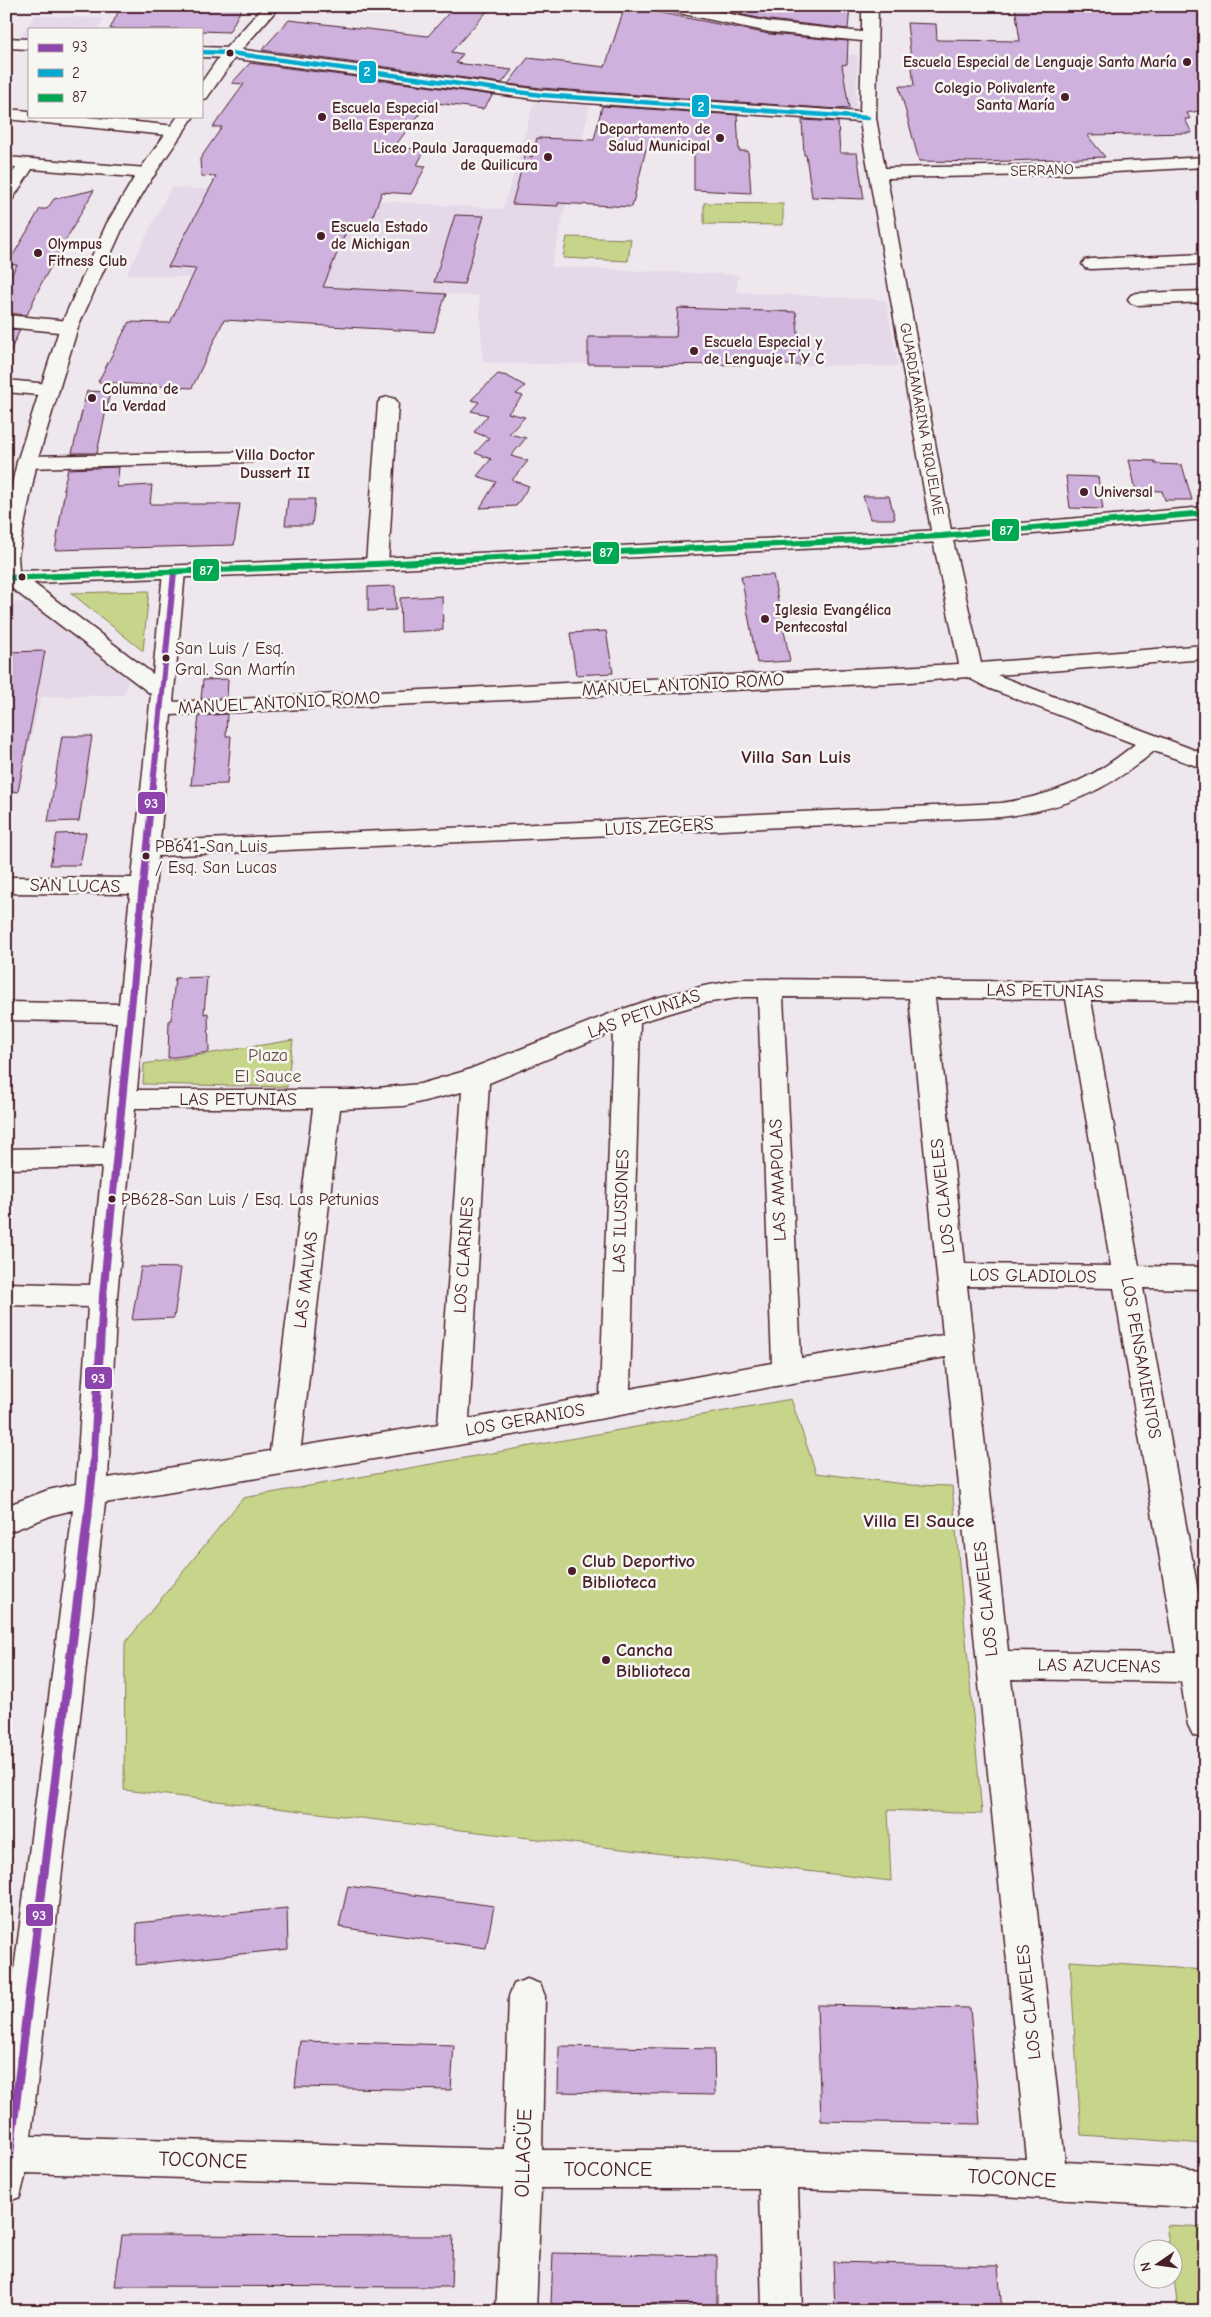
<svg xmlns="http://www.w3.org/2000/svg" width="1211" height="2317" viewBox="0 0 1211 2317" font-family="'Comic Neue',sans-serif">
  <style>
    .built { fill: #e5d8e9 }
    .green { fill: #c6d589; stroke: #887a5a }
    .building { fill: #cfb1de; stroke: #4a1f2b }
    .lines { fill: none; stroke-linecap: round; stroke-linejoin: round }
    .minor-casing { stroke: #4a1f2b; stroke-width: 3 }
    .major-casing { stroke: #4a1f2b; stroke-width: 3 }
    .minor { fill: #f6f6f2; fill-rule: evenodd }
    .major { fill: #f6f6f2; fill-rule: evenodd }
    .bus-1-far2-casing { stroke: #f6f6f2; stroke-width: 9 }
    .bus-1-far1-casing { stroke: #f6f6f2; stroke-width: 11 }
    .bus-1-casing { stroke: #f6f6f2; stroke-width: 13 }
    .bus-2-casing { stroke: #f6f6f2; stroke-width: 7 }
    .bus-3-casing { stroke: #f6f6f2; stroke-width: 9 }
    .bus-1-far2 { stroke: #8e44ad; stroke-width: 6 }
    .bus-1-far1 { stroke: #8e44ad; stroke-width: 8 }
    .bus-1 { stroke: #8e44ad; stroke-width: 9 }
    .bus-2 { stroke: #00a9ce; stroke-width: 4.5 }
    .bus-3 { stroke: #00a651; stroke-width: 6 }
    .bus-dot { fill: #4a1f2b; stroke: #f6f6f2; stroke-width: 2 }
    .labels { text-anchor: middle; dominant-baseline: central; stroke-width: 5; stroke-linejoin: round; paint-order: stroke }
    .far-poi-label { font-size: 15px; font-weight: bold; fill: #4a1f2b; stroke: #f6f6f2; text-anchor: start }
    .far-street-label { font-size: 15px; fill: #4a1f2b; stroke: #f6f6f2 }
    .far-neighbourhood-label { font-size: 16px; font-weight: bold; fill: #4a1f2b; stroke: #f6f6f2 }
    .bus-label { font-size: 17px; fill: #4a1f2b; stroke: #f6f6f2; text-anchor: start }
    .street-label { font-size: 18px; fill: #4a1f2b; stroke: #f6f6f2 }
    .park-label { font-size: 18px; fill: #694c42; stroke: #f6f6f2 }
    .poi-label { font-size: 18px; font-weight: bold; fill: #4a1f2b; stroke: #f6f6f2; text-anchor: start }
    .neighbourhood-label { font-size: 19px; font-weight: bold; fill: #4a1f2b; stroke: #f6f6f2 }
    .near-street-label { font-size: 21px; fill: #4a1f2b; stroke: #f6f6f2 }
    .line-badge { stroke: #f6f6f2; stroke-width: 2 }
    .badge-label { font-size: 14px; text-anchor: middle; font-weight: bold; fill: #fff }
  </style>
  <rect width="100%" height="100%" fill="#eee8ee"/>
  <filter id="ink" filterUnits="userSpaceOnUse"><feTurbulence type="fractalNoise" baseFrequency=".02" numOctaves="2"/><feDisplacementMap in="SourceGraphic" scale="10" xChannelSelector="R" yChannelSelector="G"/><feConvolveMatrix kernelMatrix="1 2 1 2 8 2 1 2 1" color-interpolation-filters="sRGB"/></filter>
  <g filter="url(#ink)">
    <!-- built -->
    <g class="built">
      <polygon points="35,15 68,17 104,18 98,29 29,29 29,42 17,41"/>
      <polygon points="782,52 858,55 855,111 785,108 787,88"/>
      <polygon points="534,102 590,106 551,267 739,275 736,292 886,300 898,366 534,364 483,362 479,296 127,274 171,187 503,209"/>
      <polygon points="29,602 128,679 124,695 41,697 28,749 6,750 6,603"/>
    </g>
    <!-- green -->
    <g class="green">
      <polygon points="704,203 783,204 783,225 704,224"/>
      <polygon points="567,237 631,239 628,261 563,258"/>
      <polygon points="149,591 143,651 71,593"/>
      <polygon points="293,1040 287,1087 143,1084 144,1064"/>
      <polygon points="791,1399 816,1473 912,1485 952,1486 982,1814 888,1810 891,1881 124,1790 125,1643 243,1498"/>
      <polygon points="1070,1961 1205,1970 1205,2144 1081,2135"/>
      <polygon points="1166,2225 1205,2227 1205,2311 1178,2311 1174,2277 1174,2250 1170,2249"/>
    </g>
    <!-- building -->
    <g class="building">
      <polygon points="121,6 243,6 229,32 201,31 201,29 110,29"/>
      <polygon points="455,6 492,6 451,52 463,54 456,63 512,70 502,83 262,50 289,20 428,36"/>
      <polygon points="625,6 769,34 848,41 847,64 842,65 849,108 837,109 541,88 508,84 528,58 605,67"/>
      <polygon points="720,6 850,6 848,29 769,20 718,10"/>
      <polygon points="1015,6 1205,6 1205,110 1187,113 1190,119 1185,119 1192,133 1087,135 1105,157 985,162 919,161 899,86 914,86 907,23 936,24 937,40 1020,41"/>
      <polygon points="250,63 493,95 483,109 429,102 394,147 425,150 417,165 426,166 411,194 382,192 370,223 350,222 323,287 446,294 434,332 224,320 192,388 98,382 129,322 170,323 196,269 168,267 216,177 201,176 200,159 222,127 213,127 244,84 232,83"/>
      <polygon points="602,106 737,115 739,151 748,151 751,193 694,190 694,150 646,149 632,207 558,203 558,206 512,204 525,156 532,157 537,138 594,140"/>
      <polygon points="802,120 838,122 840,153 857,153 864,199 812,197 806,155 804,155"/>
      <polygon points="94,190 41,284 27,315 6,313 6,284 17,265 8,264 40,209 47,209 54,199"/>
      <polygon points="455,215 484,216 464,284 434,282"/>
      <polygon points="678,308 796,312 801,365 588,364 588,337 676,337"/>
      <polygon points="6,329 20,330 6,360"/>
      <polygon points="498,374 507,376 525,386 516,394 523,396 508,413 525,417 509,434 526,438 511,456 528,461 512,480 529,486 516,506 480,508 496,482 477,476 491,459 475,453 489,438 474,432 488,415 471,411 479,402 471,400"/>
      <polygon points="87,391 110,392 97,453 72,453"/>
      <polygon points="1129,460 1155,461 1155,464 1182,465 1192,500 1165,500 1162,491 1136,490"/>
      <polygon points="119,467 117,487 152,485 150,504 240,504 234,545 55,550 65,489 63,489 68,469"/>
      <polygon points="1066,476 1098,477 1103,509 1070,508"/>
      <polygon points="863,496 889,496 895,519 870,519"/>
      <polygon points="288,499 315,499 312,525 285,525"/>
      <polygon points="773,575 790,661 757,663 741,576"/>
      <polygon points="395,586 396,610 368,611 368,587"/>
      <polygon points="442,596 443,630 401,632 400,598"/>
      <polygon points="606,631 613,673 576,675 570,633"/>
      <polygon points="45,651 18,792 6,790 6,652"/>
      <polygon points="228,679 227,698 201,699 203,680"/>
      <polygon points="227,714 226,736 231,736 227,784 191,785 199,716"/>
      <polygon points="62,736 92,736 79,821 48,822"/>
      <polygon points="86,833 80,865 50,865 57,834"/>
      <polygon points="207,977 204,1014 208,1013 209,1052 168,1058 169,1020 171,1020 175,978"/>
      <polygon points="141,1267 181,1268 174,1318 132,1320"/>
      <polygon points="348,1886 494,1906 486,1948 339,1927"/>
      <polygon points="287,1908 288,1949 136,1965 137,1923"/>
      <polygon points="817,2005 970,2008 980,2124 821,2121"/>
      <polygon points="300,2041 454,2045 451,2090 295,2087"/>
      <polygon points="559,2046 714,2049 715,2095 558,2092"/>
      <polygon points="122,2235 453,2236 451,2287 115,2286"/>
      <polygon points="553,2253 717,2256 717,2307 551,2304"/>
      <polygon points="833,2262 998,2266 1002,2311 835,2311"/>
    </g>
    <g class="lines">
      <defs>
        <g id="minor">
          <path d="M662,6H692L769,22L862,32V6H878L876,118L885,168L1079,164L1205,157V167L1079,174L887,178L952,536L981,663L1205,645V659L997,675L1205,754V769L1154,751C1106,792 1063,809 1001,817L158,856L137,1090H354L420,1084L465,1071L617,1011L656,998L704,986L744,979L1205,983V1001L1091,1000L1139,1266L1205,1267V1289L1143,1288L1205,1630V1740L1193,1735L1188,1725L1181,1682L1011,1679L1065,2162L1205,2170V2208L984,2195L798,2189L802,2311H762L759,2188H541L536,2311H496L503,2188L26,2173L20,2197L6,2202V2033L73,1510L53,1515L6,1533V1506L48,1490L76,1484L88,1307L6,1305V1283L90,1285L102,1167L6,1169V1149L104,1147L117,1022L6,1020V1002L119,1004L130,894L6,893V877L132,878L151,694L6,584V573H20L153,674L163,572L166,567L174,566L182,567L185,572L173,702L959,664L932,536L860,122L541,100L230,58L201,57V47L230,48L541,90L860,112L862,41L769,32L669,11ZM967,677L988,688L1135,744C1093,779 1055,795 1001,803L160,841L171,715L910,682ZM744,997H758L772,1363L630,1389L640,1022L704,1003ZM783,997L909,998L943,1335L801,1358ZM935,998L1066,999L1111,1266L965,1264ZM613,1032L600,1395L469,1419L489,1083ZM462,1092L438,1424L301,1446L340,1109L404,1106ZM135,1108H313L270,1451L108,1478L117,1296ZM967,1286L1114,1288L1176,1653L1008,1651ZM946,1357L1027,2159L778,2150H542L545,1996L540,1984L527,1979L514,1984L509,1996L504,2149L31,2136L105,1503L453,1446L787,1384Z"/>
          <polygon points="6,38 29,39 29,49 6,48"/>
          <polygon points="6,109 29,111 29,116 78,116 176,126 182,127 184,131 182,135 176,136 6,119"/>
          <polygon points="6,157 147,168 153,169 156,173 153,177 147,178 32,169 12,200 6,201 6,183 16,168 6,167"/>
          <polygon points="1205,254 1205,264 1091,269 1085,268 1082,264 1085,260 1091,259"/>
          <polygon points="1205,291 1205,302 1137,305 1131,303 1128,299 1131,295 1137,293"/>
          <polygon points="6,315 69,321 76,323 78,327 76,331 69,333 6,327"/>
          <polygon points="6,380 49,384 56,386 59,390 56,394 49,396 6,392"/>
          <polygon points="388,397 395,399 398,403 388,564 384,568 377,570 370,568 366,564 378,403 381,399"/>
          <polygon points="245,452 252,454 255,458 252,462 27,468 20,466 17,462 20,458 27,456"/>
        </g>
        <g id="major">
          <polygon points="264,6 280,6 236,56 207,98 201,100 201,83 224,50"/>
          <polygon points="178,116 194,116 152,178 125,223 78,327 37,462 18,556 19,571 377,558 942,530 1205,507 1205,519 942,542 377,570 6,584 6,511 17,462 60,327 107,223 134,178"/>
        </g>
      </defs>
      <!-- minor casing -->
      <use href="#minor" class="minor-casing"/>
      <!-- major casing -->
      <use href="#major" class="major-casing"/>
      <!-- minor -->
      <use href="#minor" class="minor"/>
      <!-- major -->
      <use href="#major" class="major"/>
      <defs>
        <polyline id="bus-1-far2" points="143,886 174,572"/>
        <polyline id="bus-1-far1" points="88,1516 93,1469 103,1296 143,885"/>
        <polyline id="bus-1" points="6,2183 88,1515"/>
        <polyline id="bus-2" points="201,52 230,53 541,95 868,118"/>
        <polyline id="bus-3" points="6,578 377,564 942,536 1205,513"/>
      </defs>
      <!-- bus-1-far2 casing -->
      <use href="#bus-1-far2" class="bus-1-far2-casing"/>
      <!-- bus-1-far1 casing -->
      <use href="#bus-1-far1" class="bus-1-far1-casing"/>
      <!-- bus-1 casing -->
      <use href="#bus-1" class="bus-1-casing"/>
      <!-- bus-2 casing -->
      <use href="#bus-2" class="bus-2-casing"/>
      <!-- bus-3 casing -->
      <use href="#bus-3" class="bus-3-casing"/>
      <!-- bus-1-far2 -->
      <use href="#bus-1-far2" class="bus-1-far2"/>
      <!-- bus-1-far1 -->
      <use href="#bus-1-far1" class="bus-1-far1"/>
      <!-- bus-1 -->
      <use href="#bus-1" class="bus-1"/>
      <!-- bus-2 -->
      <use href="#bus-2" class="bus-2"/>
      <!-- bus-3 -->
      <use href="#bus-3" class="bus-3"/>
    </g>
  </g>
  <!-- markers -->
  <g class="bus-dot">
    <circle cx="230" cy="53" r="4.5"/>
    <circle cx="1187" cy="62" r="5"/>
    <circle cx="1065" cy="97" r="5"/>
    <circle cx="322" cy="117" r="5"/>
    <circle cx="720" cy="138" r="5"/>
    <circle cx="548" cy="157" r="5"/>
    <circle cx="321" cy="236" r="5"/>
    <circle cx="38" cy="253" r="5"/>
    <circle cx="694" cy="351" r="5"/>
    <circle cx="92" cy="398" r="5"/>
    <circle cx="1084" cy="492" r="5"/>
    <circle cx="22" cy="577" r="4.5"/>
    <circle cx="765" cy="619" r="5"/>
    <circle cx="166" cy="658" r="4.5"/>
    <circle cx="146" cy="856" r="4.5"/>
    <circle cx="112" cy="1199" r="4.5"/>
    <circle cx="572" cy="1571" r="5"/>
    <circle cx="606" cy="1660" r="5"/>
  </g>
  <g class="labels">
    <!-- far-poi labels -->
    <g class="far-poi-label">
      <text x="1177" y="62" text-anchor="end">Escuela Especial de Lenguaje Santa María</text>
      <text x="1055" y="88" text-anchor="end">Colegio Polivalente<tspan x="1055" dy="17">Santa María</tspan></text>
      <text x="332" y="108">Escuela Especial<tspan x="332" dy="17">Bella Esperanza</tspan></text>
      <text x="710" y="129" text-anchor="end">Departamento de<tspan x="710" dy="17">Salud Municipal</tspan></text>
      <text x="538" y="148" text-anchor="end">Liceo Paula Jaraquemada<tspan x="538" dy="17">de Quilicura</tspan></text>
      <text x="331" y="227">Escuela Estado<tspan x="331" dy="17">de Michigan</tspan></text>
      <text x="48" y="244">Olympus<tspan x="48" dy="17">Fitness Club</tspan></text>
      <text x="704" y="342">Escuela Especial y<tspan x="704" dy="17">de Lenguaje T Y C</tspan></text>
      <text x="102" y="389">Columna de<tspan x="102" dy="17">La Verdad</tspan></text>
      <text x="1094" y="492">Universal</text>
      <text x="775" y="610">Iglesia Evangélica<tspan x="775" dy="17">Pentecostal</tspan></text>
    </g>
    <!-- far-street labels -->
    <g class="far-street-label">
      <text transform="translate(1042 170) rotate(-2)">SERRANO</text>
      <text transform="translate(922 419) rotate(80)">GUARDIAMARINA RIQUELME</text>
    </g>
    <!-- far-neighbourhood labels -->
    <g class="far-neighbourhood-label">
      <text x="275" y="455">Villa Doctor<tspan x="275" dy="18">Dussert II</tspan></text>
    </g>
    <!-- bus labels -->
    <g class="bus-label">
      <text x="175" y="648">San Luis / Esq.<tspan x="175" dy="21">Gral. San Martín</tspan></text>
      <text x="155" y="846">PB641-San Luis<tspan x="155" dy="21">/ Esq. San Lucas</tspan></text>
      <text x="121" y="1199">PB628-San Luis / Esq. Las Petunias</text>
    </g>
    <!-- street labels -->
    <g class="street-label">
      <text transform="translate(683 685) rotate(-3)">MANUEL ANTONIO ROMO</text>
      <text transform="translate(279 703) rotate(-3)">MANUEL ANTONIO ROMO</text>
      <text transform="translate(659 827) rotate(-3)">LUIS ZEGERS</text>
      <text transform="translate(75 886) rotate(1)">SAN LUCAS</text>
      <text transform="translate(1045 991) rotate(1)">LAS PETUNIAS</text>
      <text transform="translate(644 1014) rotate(-19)">LAS PETUNIAS</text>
      <text x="238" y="1099">LAS PETUNIAS</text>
      <text transform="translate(778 1180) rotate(-92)">LAS AMAPOLAS</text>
      <text transform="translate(943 1196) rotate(-96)">LOS CLAVELES</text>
      <text transform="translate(621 1211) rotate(-88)">LAS ILUSIONES</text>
      <text transform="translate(464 1255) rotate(-86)">LOS CLARINES</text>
      <text transform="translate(1033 1276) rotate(1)">LOS GLADIOLOS</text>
      <text transform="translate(306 1280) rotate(-83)">LAS MALVAS</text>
      <text transform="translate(1141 1358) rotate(80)">LOS PENSAMIENTOS</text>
      <text transform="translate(525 1420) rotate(-10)">LOS GERANIOS</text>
      <text transform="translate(986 1599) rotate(-96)">LOS CLAVELES</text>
      <text transform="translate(1099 1666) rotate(1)">LAS AZUCENAS</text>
      <text transform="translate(1029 2002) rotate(-96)">LOS CLAVELES</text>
    </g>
    <!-- park labels -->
    <g class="park-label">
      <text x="268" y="1055">Plaza<tspan x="268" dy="21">El Sauce</tspan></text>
    </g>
    <!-- poi labels -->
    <g class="poi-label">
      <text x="582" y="1561">Club Deportivo<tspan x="582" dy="21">Biblioteca</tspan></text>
      <text x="616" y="1650">Cancha<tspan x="616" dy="21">Biblioteca</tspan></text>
    </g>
    <!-- neighbourhood labels -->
    <g class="neighbourhood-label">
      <text x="796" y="757">Villa San Luis</text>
      <text x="919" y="1521">Villa El Sauce</text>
    </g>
    <!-- near-street labels -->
    <g class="near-street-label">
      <text transform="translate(523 2153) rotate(-88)">OLLAGÜE</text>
      <text transform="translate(203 2160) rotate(2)">TOCONCE</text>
      <text x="608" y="2169">TOCONCE</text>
      <text transform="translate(1012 2178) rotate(3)">TOCONCE</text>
    </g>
  </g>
  <g class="line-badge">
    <rect x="358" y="60" width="19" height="24" rx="5" fill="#00a9ce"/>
    <rect x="691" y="94" width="19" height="24" rx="5" fill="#00a9ce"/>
    <rect x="991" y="518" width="29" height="24" rx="5" fill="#00a651"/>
    <rect x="592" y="541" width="28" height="24" rx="5" fill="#00a651"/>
    <rect x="192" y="558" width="28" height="24" rx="5" fill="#00a651"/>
    <rect x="137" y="791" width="29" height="24" rx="5" fill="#8e44ad"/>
    <rect x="84" y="1366" width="29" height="24" rx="5" fill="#8e44ad"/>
    <rect x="25" y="1903" width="29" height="24" rx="5" fill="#8e44ad"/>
  </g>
  <g class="badge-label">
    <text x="367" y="76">2</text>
    <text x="701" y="111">2</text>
    <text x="1006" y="535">87</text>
    <text x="606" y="557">87</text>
    <text x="206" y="575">87</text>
    <text x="151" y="808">93</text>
    <text x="98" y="1383">93</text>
    <text x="39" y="1920">93</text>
  </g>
  <!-- margin -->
  <rect width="1211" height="2317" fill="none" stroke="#f6f6f2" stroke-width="25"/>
  <rect x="12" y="12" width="1186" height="2292" fill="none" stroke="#4a1f2b" stroke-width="2" filter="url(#ink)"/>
  <!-- legend -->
  <rect x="28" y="28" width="175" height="90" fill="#f6f6f2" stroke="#b1a0a2"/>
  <rect x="38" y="44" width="25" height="8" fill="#8e44ad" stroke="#b1a0a2"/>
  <text x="72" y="52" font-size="15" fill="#4a1f2b">93</text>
  <rect x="38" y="69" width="25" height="8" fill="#00a9ce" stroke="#b1a0a2"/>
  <text x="72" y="78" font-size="15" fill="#4a1f2b">2</text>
  <rect x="38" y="94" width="25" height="8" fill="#00a651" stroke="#b1a0a2"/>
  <text x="72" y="102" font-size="15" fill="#4a1f2b">87</text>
  <!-- north arrow -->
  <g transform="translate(1158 2264) rotate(257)"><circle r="24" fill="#f6f6f2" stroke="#b1a0a2"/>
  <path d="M0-4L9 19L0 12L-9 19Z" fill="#4a1f2b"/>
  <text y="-8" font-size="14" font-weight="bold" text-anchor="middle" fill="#4a1f2b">N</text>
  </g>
</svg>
